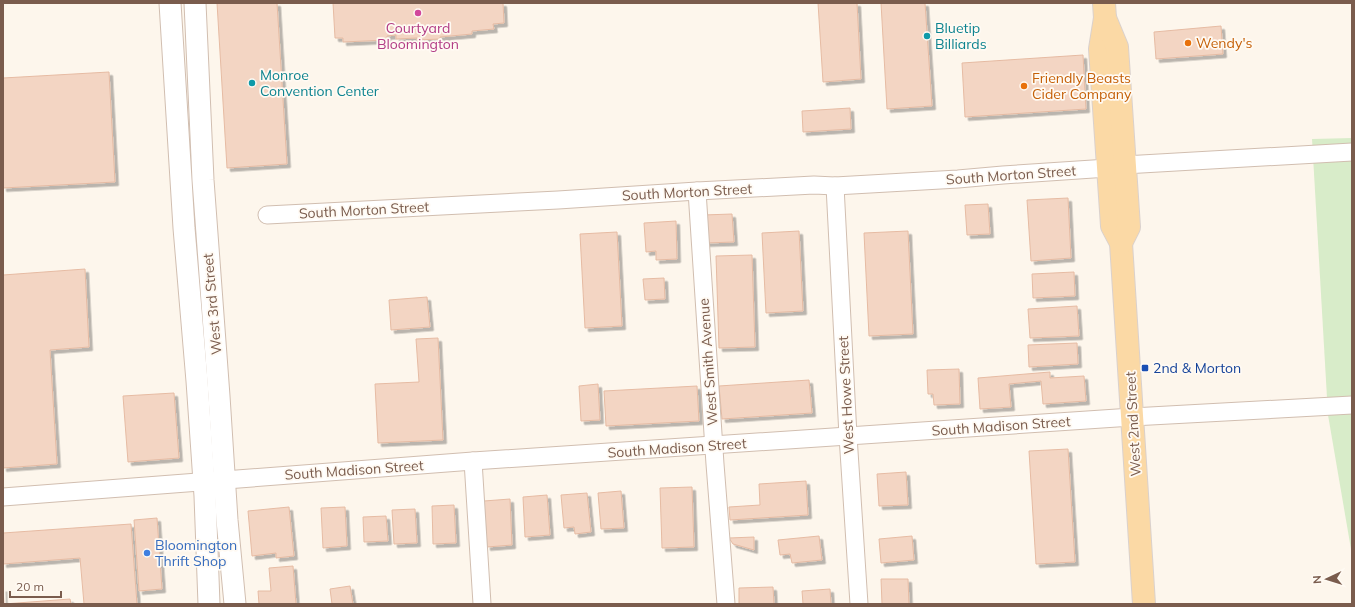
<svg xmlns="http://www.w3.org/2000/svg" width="1355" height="607" viewBox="0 0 1355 607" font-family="Mulish,sans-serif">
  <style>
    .green { fill: #d8ecc9 }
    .building { fill: #f3d5c3; stroke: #e6bba3; filter: url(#shadow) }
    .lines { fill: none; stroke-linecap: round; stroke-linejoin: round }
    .minor-casing { stroke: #d1beb0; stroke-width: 19 }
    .tertiary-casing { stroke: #d1beb0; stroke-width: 23 }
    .primary-casing { stroke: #dad1cd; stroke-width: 24 }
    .minor { stroke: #fff; stroke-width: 17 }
    .tertiary { stroke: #fff; stroke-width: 21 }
    .primary { stroke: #fbd9a5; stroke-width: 22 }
    .hotel-dot { fill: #d1479c; stroke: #fffaf3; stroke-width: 1.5 }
    .culture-dot { fill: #0f9aa8; stroke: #fffaf3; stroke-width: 1.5 }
    .food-dot { fill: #e8710a; stroke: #fffaf3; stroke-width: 1.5 }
    .transit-dot { fill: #1a4fb4; stroke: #fffaf3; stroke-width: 1.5 }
    .shop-dot { fill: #3f7fe0; stroke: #fffaf3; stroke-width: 1.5 }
    .labels { text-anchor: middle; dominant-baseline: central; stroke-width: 3.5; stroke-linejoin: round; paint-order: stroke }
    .hotel-label { font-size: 14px; fill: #b23c85; stroke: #fffaf3 }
    .culture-label { font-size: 14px; fill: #0d838f; stroke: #fffaf3; text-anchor: start }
    .food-label { font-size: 14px; fill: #c56008; stroke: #fffaf3; text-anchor: start }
    .street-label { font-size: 14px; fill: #7a5c4d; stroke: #fffaf3 }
    .transit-label { font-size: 14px; fill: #164399; stroke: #fffaf3; text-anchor: start }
    .shop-label { font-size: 14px; fill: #366cbe; stroke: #fffaf3; text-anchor: start }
  </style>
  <defs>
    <filter id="shadow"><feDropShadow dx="3.5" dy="3.5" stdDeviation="0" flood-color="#0004"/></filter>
  </defs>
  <rect width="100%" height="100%" fill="#fdf6ec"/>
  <!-- green -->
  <polygon class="green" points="1352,138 1352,555 1328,415 1312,139"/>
  <!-- building -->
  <g class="building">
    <polygon points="217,3 277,3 287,164 227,168"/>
    <polygon points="333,3 503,3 504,23 493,24 494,29 472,31 472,34 440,37 440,39 417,40 417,38 396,39 396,35 387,36 387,40 343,42 343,38 335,38"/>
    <polygon points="818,3 857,3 861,79 823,82"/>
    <polygon points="881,3 925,3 932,106 887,109"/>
    <polygon points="1221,26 1223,54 1156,59 1154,32"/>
    <polygon points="1083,55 1086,109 965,117 962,63"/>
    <polygon points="109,72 115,182 3,188 3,78"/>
    <polygon points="850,108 851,129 803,132 802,111"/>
    <polygon points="1068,198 1071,258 1031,261 1027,200"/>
    <polygon points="988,204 990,234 967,235 965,205"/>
    <polygon points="732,214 734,242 705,243 703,215"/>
    <polygon points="676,221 677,259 656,260 656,251 646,252 644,223"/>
    <polygon points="799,231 803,311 766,313 762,233"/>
    <polygon points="908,231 913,334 869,336 864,233"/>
    <polygon points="617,232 622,326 585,328 580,234"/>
    <polygon points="752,255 755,347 719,348 716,256"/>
    <polygon points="85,269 89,347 50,350 57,464 3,468 3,275"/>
    <polygon points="1074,272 1075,296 1033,298 1032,274"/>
    <polygon points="664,278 665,299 645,300 643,279"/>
    <polygon points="427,297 430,327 391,330 389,300"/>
    <polygon points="1077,306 1079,336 1030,338 1028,309"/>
    <polygon points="438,338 443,440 378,443 375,384 419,382 416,339"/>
    <polygon points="1077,343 1078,364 1029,367 1028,345"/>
    <polygon points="959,369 960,404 934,405 933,394 928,394 927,370"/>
    <polygon points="1050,372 1050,378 1084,376 1086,401 1043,404 1041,381 1009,384 1011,407 980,409 978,378"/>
    <polygon points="809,380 812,413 722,419 719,386"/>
    <polygon points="598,384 600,420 581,421 579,386"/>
    <polygon points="697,386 699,421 606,426 604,391"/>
    <polygon points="174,393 179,458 128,462 123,396"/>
    <polygon points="1068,449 1075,562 1036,564 1029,451"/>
    <polygon points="906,472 908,505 879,506 877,474"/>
    <polygon points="806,481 808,515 730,520 729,507 760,505 759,484"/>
    <polygon points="692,487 694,547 662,548 660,488"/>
    <polygon points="621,491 624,528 601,529 598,493"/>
    <polygon points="587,493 591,532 575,534 574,527 564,528 561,495"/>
    <polygon points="547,495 550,535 525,537 523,497"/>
    <polygon points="510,499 512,545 487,547 484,501"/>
    <polygon points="454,505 456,543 433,544 432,506"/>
    <polygon points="289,507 294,556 276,558 276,553 252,556 248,511"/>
    <polygon points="345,507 347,546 323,548 321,508"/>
    <polygon points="415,509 417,543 394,544 392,510"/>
    <polygon points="386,516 388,541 364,542 363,517"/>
    <polygon points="157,518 162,589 139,591 134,520"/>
    <polygon points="131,524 137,604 84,604 80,558 3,564 3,533"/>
    <polygon points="819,536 822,560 792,563 790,554 780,555 778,540"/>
    <polygon points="912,536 914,560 881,563 879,539"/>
    <polygon points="754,537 754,550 733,544 729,538"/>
    <polygon points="293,566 296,604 259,604 258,591 271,591 269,568"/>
    <polygon points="881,579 908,579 909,604 882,604"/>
    <polygon points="350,586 353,604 332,604 330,589"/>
    <polygon points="773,587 774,604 739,604 739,588"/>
    <polygon points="3,588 4,604 70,599 71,604 3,604"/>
    <polygon points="830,589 831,604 803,604 802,591"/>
  </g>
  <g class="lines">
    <defs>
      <g id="minor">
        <polyline points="1124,165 1352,152"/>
        <polyline points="835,186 848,436 859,604"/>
        <polyline points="697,191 715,464 726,604"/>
        <polyline points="267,215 558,200 697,191 814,185 835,186 958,179 1003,175 1108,168"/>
        <polyline points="473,461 482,604"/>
        <polyline points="3,497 473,461 1132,417 1352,405"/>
      </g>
      <g id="tertiary">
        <polyline points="170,3 184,228 197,381 205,496 209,604"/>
        <polyline points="195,3 203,180 219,396 227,520 235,604"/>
      </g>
      <g id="primary">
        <polyline points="1104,3 1105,18 1100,49 1112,226 1121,243 1144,604"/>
        <polyline points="1105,18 1117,47 1129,227 1121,243"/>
      </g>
    </defs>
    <!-- minor casing -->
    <use href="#minor" class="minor-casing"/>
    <!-- tertiary casing -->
    <use href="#tertiary" class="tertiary-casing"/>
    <!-- primary casing -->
    <use href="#primary" class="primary-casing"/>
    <!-- minor -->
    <use href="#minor" class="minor"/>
    <!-- tertiary -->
    <use href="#tertiary" class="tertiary"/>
    <!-- primary -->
    <use href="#primary" class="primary"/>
  </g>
  <!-- markers -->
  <circle class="hotel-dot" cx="418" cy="13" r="4"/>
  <g class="culture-dot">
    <circle cx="927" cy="36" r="4"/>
    <circle cx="252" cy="83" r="4"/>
  </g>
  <g class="food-dot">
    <circle cx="1188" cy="43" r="4"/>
    <circle cx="1024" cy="86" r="4"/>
  </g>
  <rect class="transit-dot" x="1141" y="364" width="8" height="8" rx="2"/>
  <circle class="shop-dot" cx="147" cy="553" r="4"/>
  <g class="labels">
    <!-- hotel labels -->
    <g class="hotel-label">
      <text x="418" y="28">Courtyard<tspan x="418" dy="16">Bloomington</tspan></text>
    </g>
    <!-- culture labels -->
    <g class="culture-label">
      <text x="935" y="28">Bluetip<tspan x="935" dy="16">Billiards</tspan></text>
      <text x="260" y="75">Monroe<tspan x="260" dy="16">Convention Center</tspan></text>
    </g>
    <!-- food labels -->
    <g class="food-label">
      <text x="1196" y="43">Wendy's</text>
      <text x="1032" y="78">Friendly Beasts<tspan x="1032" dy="16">Cider Company</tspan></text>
    </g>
    <!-- street labels -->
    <g class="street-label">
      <text transform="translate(1011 175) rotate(-4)">South Morton Street</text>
      <text transform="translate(687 192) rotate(-3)">South Morton Street</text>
      <text transform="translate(364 210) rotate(-3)">South Morton Street</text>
      <text transform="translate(212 304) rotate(-95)">West 3rd Street</text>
      <text transform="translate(708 362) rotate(-94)">West Smith Avenue</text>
      <text transform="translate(846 395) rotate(-93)">West Howe Street</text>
      <text transform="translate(1133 424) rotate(-93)">West 2nd Street</text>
      <text transform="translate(1001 426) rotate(-4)">South Madison Street</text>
      <text transform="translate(677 448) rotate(-4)">South Madison Street</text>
      <text transform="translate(354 470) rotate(-4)">South Madison Street</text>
    </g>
    <!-- transit labels -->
    <g class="transit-label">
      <text x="1153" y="368">2nd &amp; Morton</text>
    </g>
    <!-- shop labels -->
    <g class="shop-label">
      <text x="155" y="545">Bloomington<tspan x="155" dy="16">Thrift Shop</tspan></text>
    </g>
  </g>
  <!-- border -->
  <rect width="1355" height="607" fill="none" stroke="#7a5c4d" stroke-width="8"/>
  <!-- north arrow -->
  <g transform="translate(1327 579) rotate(266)" stroke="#fffaf3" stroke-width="3" paint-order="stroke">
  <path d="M0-3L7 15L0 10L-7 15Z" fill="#7a5c4d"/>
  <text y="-6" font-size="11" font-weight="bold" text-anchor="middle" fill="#7a5c4d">N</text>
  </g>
  <!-- scale -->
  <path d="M10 591v6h51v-6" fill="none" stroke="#7a5c4d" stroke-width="2"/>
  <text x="16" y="591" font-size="12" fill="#7a5c4d" stroke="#fffaf3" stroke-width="3" paint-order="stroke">20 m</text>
</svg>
